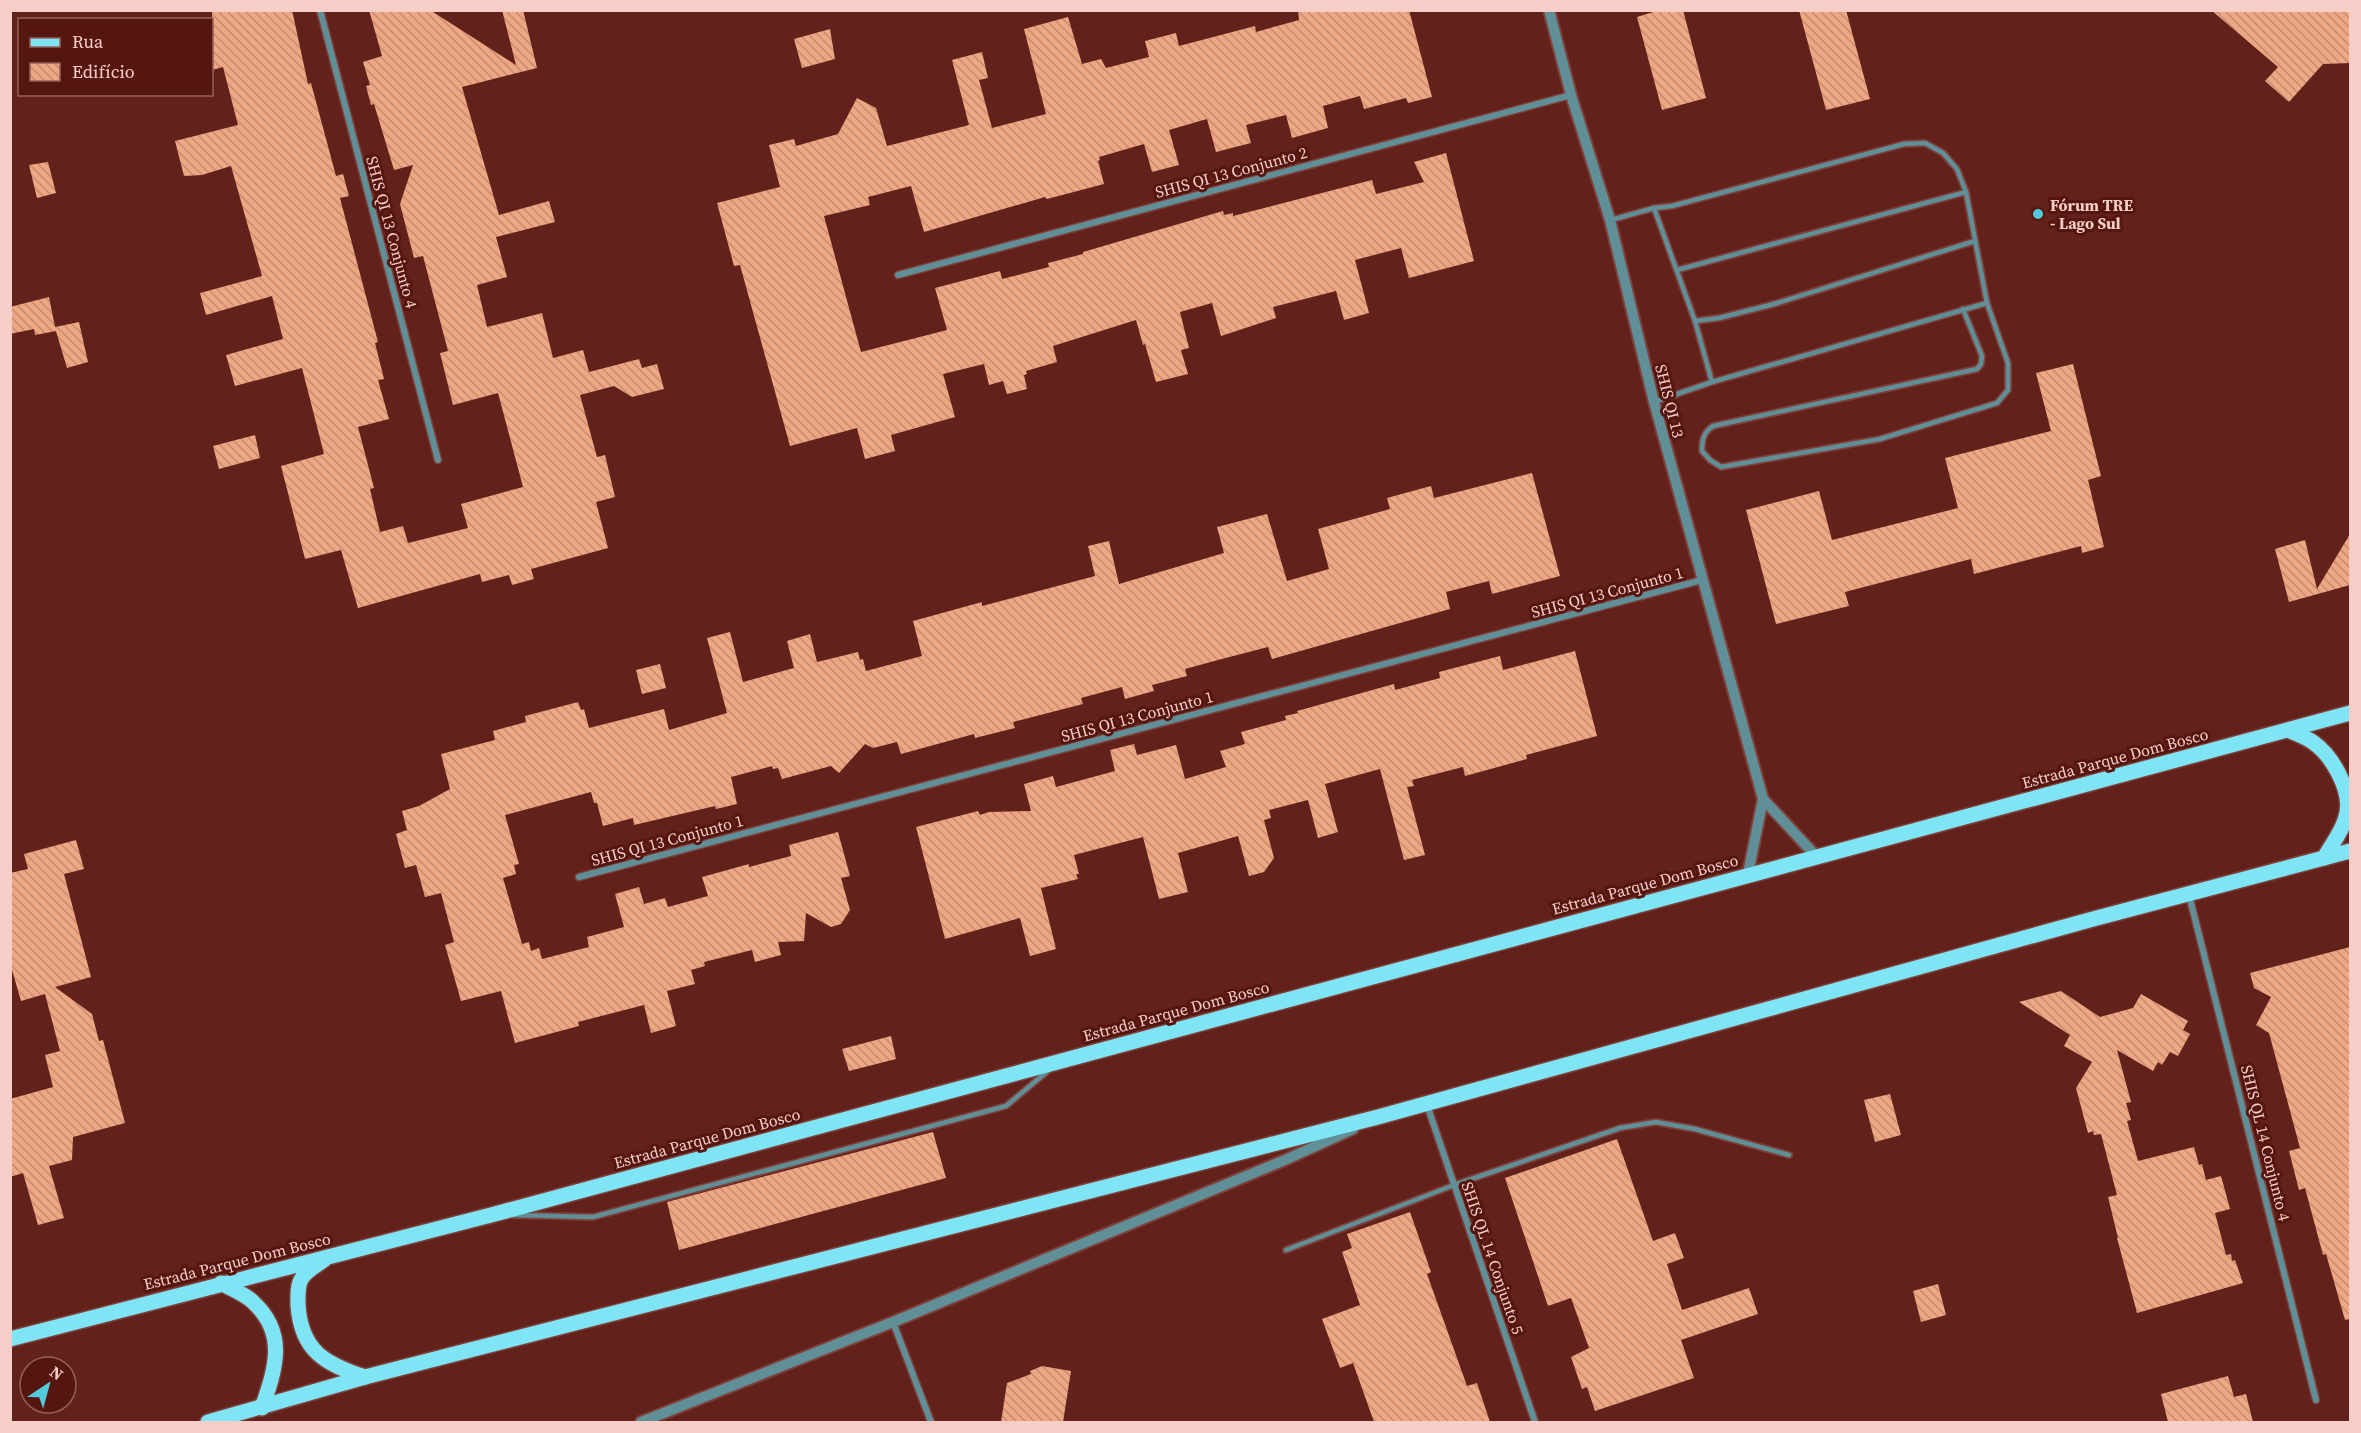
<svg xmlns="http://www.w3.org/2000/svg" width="2361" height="1433" viewBox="0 0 2361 1433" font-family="'Source Serif 4',serif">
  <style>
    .building { fill: url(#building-back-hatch) }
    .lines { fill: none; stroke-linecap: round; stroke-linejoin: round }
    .service-casing { stroke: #7e403a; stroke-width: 8 }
    .minor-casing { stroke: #7e403a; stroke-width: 9 }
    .tertiary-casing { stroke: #7e403a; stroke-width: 14 }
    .primary-casing { stroke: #7e403a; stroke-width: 18 }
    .service { stroke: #618f97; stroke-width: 4.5 }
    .minor { stroke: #618f97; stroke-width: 6 }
    .tertiary { stroke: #618f97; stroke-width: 10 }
    .primary { stroke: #7fe4f4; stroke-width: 15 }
    .poi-dot { fill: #53cadc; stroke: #561610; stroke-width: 2 }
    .labels { text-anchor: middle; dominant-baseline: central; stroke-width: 6; stroke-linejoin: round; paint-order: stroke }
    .street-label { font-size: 16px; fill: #f7cec7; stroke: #561610 }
    .poi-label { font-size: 16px; font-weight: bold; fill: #f7cec7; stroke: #561610; text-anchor: start }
  </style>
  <defs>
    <pattern id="building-back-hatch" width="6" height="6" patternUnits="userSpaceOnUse" patternTransform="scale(1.5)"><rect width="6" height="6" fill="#eda783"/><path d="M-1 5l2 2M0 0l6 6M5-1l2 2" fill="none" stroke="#c48d71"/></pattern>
  </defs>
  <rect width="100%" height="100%" fill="#63211b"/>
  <!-- building -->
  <g class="building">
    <polygon points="212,10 292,10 308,84 311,83 336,176 343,174 349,196 340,198 378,342 375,343 384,379 378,380 389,419 358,427 374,488 370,489 380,532 403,526 408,543 468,528 461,504 523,487 498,393 453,405 440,353 448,351 423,256 414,258 400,204 413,165 394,170 374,104 371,105 366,86 370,85 363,62 382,56 369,10 430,10 516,65 502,10 523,10 537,68 462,87 499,215 549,201 555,222 496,237 507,277 477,285 487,327 542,313 553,358 583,350 589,372 639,359 642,368 657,364 664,389 632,397 614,386 580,395 597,457 605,455 615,497 596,502 608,548 531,569 534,579 512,585 509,575 482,582 480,574 358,608 341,550 305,559 281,466 324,454 302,368 235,386 226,355 283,339 272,296 206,315 200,293 262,276 231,166 202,175 184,176 175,141 238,125 223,67 212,70"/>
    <polygon points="1298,10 1409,10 1432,97 1408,103 1406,98 1364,109 1360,96 1323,106 1328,128 1292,138 1286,115 1246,125 1251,143 1216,152 1207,119 1169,130 1179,165 1152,172 1144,144 1099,157 1100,160 1098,161 1104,184 1047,199 1045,197 924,232 911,186 868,197 870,205 824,216 861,352 947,330 935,288 1000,271 1002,279 1049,267 1048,263 1083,254 1083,252 1223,211 1224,215 1233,213 1233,216 1372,180 1376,194 1424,182 1414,162 1446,153 1474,261 1409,278 1401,248 1355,260 1369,313 1344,320 1336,291 1273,307 1276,318 1221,336 1212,303 1180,312 1189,348 1181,350 1188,374 1156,382 1145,344 1143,345 1136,320 1053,346 1057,362 1026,371 1027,374 1024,375 1027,389 1007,394 1003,381 989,385 984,364 943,374 955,417 891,435 895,451 865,459 857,428 790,446 740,265 734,266 717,203 780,187 769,145 794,139 796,146 838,134 857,98 876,108 887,146 969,125 952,60 982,52 988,78 979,80 992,128 1046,114 1024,29 1068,17 1082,64 1101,59 1106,68 1149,57 1145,41 1176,33 1179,46 1255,26 1256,32 1299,20"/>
    <polygon points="1660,10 1683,10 1706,98 1662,110 1637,17"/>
    <polygon points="1799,10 1846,10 1870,99 1826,110"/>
    <polygon points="2211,10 2350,10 2350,63 2323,64 2289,102 2265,81 2278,67"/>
    <polygon points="830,29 835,59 802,68 794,39"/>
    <polygon points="48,162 56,193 37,198 29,165"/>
    <polygon points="49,297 55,327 79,322 88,362 67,368 55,328 56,331 35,335 34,329 10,334 10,307"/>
    <polygon points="2073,364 2101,476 2088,480 2104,547 2082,553 2081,546 1974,574 1971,559 1845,592 1849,606 1776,624 1746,510 1819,491 1832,540 1958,508 1945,458 2051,431 2036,373"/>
    <polygon points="255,435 260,458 219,469 213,446"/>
    <polygon points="1532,473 1560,576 1492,594 1489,581 1446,592 1450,609 1272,659 1268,647 1218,660 1185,669 1187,676 1152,685 1154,691 1125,699 1122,687 1081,698 1083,704 1013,722 1015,728 975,738 974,734 901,754 897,742 873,748 865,744 839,773 831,766 782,779 778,768 773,769 772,766 731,777 737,804 716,809 715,806 634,825 633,818 603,826 597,803 594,803 591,792 505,815 519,864 514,865 516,874 503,878 522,944 529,942 531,951 539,948 542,959 589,947 587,937 624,927 615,894 639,887 644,904 665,898 668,907 708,896 702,877 749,864 749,867 791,856 789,845 838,832 850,876 841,878 850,910 841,924 831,927 806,913 804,941 778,942 781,955 755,962 752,950 704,962 705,966 691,970 695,984 667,991 676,1026 651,1033 644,1005 578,1022 579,1026 515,1043 501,991 461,1001 445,945 454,942 441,893 425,897 416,865 405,868 396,834 407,830 402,811 419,806 450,789 441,754 495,740 493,731 526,722 525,716 578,702 581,710 584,709 589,728 664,709 669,730 727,713 707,638 730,632 743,682 794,668 787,641 810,634 817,662 858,652 860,660 863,659 866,671 922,656 913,621 982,602 982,606 1095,576 1088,546 1109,541 1119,584 1224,553 1217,527 1267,514 1287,581 1329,569 1318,529 1390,509 1387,498 1431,486 1434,498"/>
    <polygon points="2350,534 2350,585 2289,602 2275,549 2305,540 2317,589"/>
    <polygon points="1575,651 1597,736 1526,755 1527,759 1465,776 1463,767 1412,780 1414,786 1407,787 1425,855 1404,860 1380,769 1325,784 1338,832 1318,838 1308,800 1269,810 1271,818 1264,820 1274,858 1264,872 1249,876 1238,836 1178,853 1188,892 1159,899 1143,837 1074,855 1079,874 1076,874 1078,879 1041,888 1056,949 1030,956 1020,918 945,939 916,827 978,811 980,815 989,812 1031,811 1024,784 1053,776 1056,787 1115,771 1110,750 1134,744 1137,755 1176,745 1185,779 1226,767 1220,751 1245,744 1241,732 1286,720 1285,716 1298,713 1297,711 1394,684 1395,690 1440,678 1439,672 1500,656 1503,670"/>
    <polygon points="660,664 666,688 642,694 636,670"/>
    <polygon points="76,840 84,869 64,874 91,977 55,987 92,1014 99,1041 103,1040 125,1123 73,1137 72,1160 49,1166 64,1218 38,1225 23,1173 10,1177 10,1099 53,1087 45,1055 60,1051 45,994 21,1001 10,963 10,873 28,869 24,854"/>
    <polygon points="2350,947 2350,1319 2345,1320 2326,1254 2323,1255 2305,1188 2299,1190 2289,1151 2300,1148 2269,1033 2256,1025 2271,997 2254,988 2250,973"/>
    <polygon points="2061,991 2100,1017 2133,1008 2141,994 2188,1021 2183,1030 2190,1034 2178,1056 2170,1052 2162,1065 2158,1062 2153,1071 2117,1050 2131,1102 2126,1103 2131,1120 2127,1121 2138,1161 2194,1147 2199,1165 2202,1164 2206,1180 2221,1176 2230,1209 2215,1213 2226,1255 2231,1254 2232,1261 2235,1260 2243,1283 2137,1313 2117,1238 2118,1238 2108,1197 2117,1195 2101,1134 2094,1135 2093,1131 2088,1133 2076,1088 2092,1062 2064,1046 2070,1035 2019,1002"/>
    <polygon points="891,1036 896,1059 849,1071 842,1049"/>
    <polygon points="1890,1094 1901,1135 1875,1142 1864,1100"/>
    <polygon points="933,1132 946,1178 679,1250 667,1202"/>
    <polygon points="1617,1139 1653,1241 1675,1233 1684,1258 1667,1264 1682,1310 1749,1288 1758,1314 1681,1340 1694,1378 1595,1411 1587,1387 1582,1389 1571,1357 1589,1348 1571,1298 1548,1306 1505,1178"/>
    <polygon points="1410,1212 1431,1272 1427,1274 1467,1386 1477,1383 1490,1422 1374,1422 1353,1363 1340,1368 1322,1319 1360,1305 1342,1252 1352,1248 1347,1234"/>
    <polygon points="1938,1284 1946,1315 1921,1322 1913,1291"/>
    <polygon points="1042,1366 1071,1371 1063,1422 1001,1422 1007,1383 1031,1374 1030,1371"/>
    <polygon points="2228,1376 2234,1397 2246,1394 2253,1422 2168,1422 2161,1394"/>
  </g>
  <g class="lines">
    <defs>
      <g id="service">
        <polyline points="1654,208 1695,321 1712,382"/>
        <path d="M1611,220L1654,208L1672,206L1904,144L1925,143L1943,153L1957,169L1966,192L1987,303L2008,363V390L1997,403L1880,439L1721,467L1710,460L1702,451C1702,440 1703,433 1713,426L1977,369L1981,364L1982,356L1963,309"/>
        <polyline points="1677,270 1966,192"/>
        <polyline points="1695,321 1719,318 1774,304 1975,241"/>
        <polyline points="1654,402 1712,382 1987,303"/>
        <polyline points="512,1215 593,1217 1006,1106 1049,1070"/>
        <polyline points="1286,1250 1454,1185 1620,1128 1656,1122 1695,1129 1789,1155"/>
      </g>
      <g id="minor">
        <polyline points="320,10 438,460"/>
        <polyline points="898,275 1571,95"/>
        <polyline points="579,877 1702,580"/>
        <polyline points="2189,895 2316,1400"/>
        <polyline points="1427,1105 1535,1422"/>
        <polyline points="893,1322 931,1422"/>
      </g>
      <g id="tertiary">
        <polyline points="1549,10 1571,95 1610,220 1654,402 1763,799 1748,874"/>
        <polyline points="1763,799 1816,856"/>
        <polyline points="641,1422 893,1322 1285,1160 1353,1129"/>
      </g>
      <g id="primary">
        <path d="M2288,730C2296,734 2306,737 2314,743C2332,756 2351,789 2347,812C2344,829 2332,844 2324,858"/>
        <path d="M324,1260C317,1265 306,1271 302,1278C297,1285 298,1297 298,1305C301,1351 325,1364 365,1377"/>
        <path d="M221,1283C231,1289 245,1294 253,1302C288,1334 275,1370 262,1408"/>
        <polyline points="10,1339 491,1215 2350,713"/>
        <polyline points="208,1422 365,1377 1378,1117 2093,919 2350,851"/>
      </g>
    </defs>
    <!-- service casing -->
    <use href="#service" class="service-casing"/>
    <!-- minor casing -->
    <use href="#minor" class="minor-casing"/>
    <!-- tertiary casing -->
    <use href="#tertiary" class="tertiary-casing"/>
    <!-- primary casing -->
    <use href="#primary" class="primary-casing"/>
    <!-- service -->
    <use href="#service" class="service"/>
    <!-- minor -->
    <use href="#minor" class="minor"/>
    <!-- tertiary -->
    <use href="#tertiary" class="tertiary"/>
    <!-- primary -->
    <use href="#primary" class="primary"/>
  </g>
  <!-- markers -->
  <circle class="poi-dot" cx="2038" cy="214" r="6"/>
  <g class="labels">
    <!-- street labels -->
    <g class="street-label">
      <text transform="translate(1231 172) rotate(-15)">SHIS QI 13 Conjunto 2</text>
      <text transform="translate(392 232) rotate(75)">SHIS QI 13 Conjunto 4</text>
      <text transform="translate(1670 401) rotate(76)">SHIS QI 13</text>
      <text transform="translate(1607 592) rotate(-15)">SHIS QI 13 Conjunto 1</text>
      <text transform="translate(1137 716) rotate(-15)">SHIS QI 13 Conjunto 1</text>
      <text transform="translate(2115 758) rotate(-15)">Estrada Parque Dom Bosco</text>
      <text transform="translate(667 840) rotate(-15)">SHIS QI 13 Conjunto 1</text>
      <text transform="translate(1645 884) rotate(-15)">Estrada Parque Dom Bosco</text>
      <text transform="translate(1176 1011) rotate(-15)">Estrada Parque Dom Bosco</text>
      <text transform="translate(707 1138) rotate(-15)">Estrada Parque Dom Bosco</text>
      <text transform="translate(2266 1143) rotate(76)">SHIS QL 14 Conjunto 4</text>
      <text transform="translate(1493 1258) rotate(71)">SHIS QL 14 Conjunto 5</text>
      <text transform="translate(237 1261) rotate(-14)">Estrada Parque Dom Bosco</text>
    </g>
    <!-- poi labels -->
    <g class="poi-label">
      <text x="2050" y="205">Fórum TRE<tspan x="2050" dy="18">- Lago Sul</tspan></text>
    </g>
  </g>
  <!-- border -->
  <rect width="2361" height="1433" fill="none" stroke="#f7cec7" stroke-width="24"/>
  <!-- legend -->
  <rect x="18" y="18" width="195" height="78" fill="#561610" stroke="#966059" stroke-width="1.5"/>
  <rect x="30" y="38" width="30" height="9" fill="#7fe4f4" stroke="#966059" stroke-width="1.5"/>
  <text x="72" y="48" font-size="18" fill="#f7cec7">Rua</text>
  <rect x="30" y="63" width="30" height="18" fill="url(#building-back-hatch)" stroke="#966059" stroke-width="1.5"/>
  <text x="72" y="78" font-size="18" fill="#f7cec7">Edifício</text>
  <!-- north arrow -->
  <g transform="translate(48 1385) rotate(36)"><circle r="28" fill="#561610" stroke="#966059" stroke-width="1.5"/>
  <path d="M0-4.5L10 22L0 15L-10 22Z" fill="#53cadc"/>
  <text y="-9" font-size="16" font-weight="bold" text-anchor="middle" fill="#f7cec7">N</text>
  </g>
</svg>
